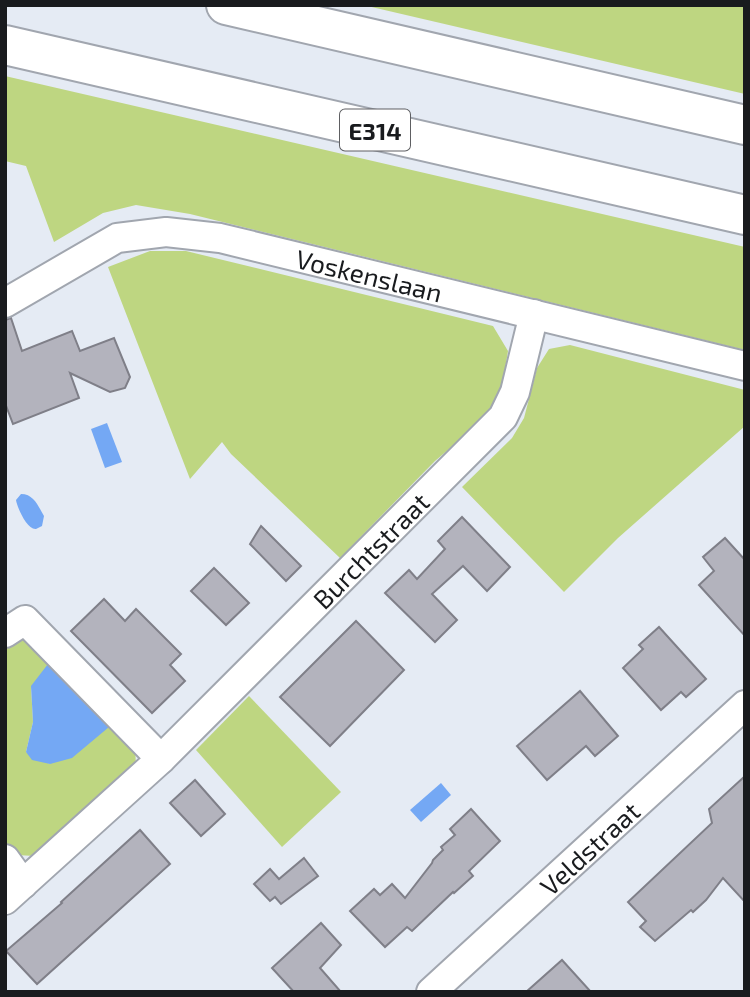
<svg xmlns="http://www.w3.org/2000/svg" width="750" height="997" viewBox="0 0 750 997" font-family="'Exo 2',sans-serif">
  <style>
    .green { fill: #bed681; fill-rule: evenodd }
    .water { fill: #74a8f4 }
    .building { fill: #b3b3bd; stroke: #7f7f88; stroke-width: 2 }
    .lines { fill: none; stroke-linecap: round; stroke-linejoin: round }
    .minor-casing { stroke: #a1a6af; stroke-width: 32 }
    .highway-casing { stroke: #a1a6af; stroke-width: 42 }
    .minor { stroke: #fff; stroke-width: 28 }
    .highway { stroke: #fff; stroke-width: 38 }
    .labels { text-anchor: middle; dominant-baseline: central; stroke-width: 7; stroke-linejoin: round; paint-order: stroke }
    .shield { fill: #fff; stroke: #5e5f62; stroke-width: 2 }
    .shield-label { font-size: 24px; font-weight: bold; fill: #191b1e }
    .street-label { font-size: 26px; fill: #191b1e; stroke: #fff }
  </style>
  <rect width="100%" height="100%" fill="#e5ebf4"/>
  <!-- green -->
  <g class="green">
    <polygon points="363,5 745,5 745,94"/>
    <polygon points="5,76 745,247 745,350 190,214 136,205 103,213 54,242 26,166 5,161"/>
    <polygon points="150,251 186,251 493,326 508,351 503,381 489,415 435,461 340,558 231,454 222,442 190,479 108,267"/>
    <polygon points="570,345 745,390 745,426 618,538 564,592 462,487 512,438 524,418 537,368 549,349"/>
    <path d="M16,637L30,639L135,745L136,766L35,856L16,855L5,844V644ZM31,686L50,764L26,752L33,722Z"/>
    <polygon points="249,696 341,792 282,847 196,750"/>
  </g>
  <!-- water -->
  <g class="water">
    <polygon points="107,423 122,462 105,468 91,429"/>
    <path d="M21,494C34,494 38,506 44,516L42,526C40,527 38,528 36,529C27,530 17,507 16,500Z"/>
    <polygon points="48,664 109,727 72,758 50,764 32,760 26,752 33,722 31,686"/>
    <polygon points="441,783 451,795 421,822 410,810"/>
  </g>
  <!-- building -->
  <g class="building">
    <polygon points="11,318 22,351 72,331 80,351 114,338 130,377 125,388 110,392 70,373 79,398 13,424 5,403 5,320"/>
    <polygon points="462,517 510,567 487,591 463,566 432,594 457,620 435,642 385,593 409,570 417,579 445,549 438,541"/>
    <polygon points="261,526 301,566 286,581 250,544"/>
    <polygon points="725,538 745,560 745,636 699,585 714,571 703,557"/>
    <polygon points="214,568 249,603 226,625 191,591"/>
    <polygon points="104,599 125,621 136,609 181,654 170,665 185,681 152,713 71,631"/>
    <polygon points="356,621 404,670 330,746 280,697"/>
    <polygon points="659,627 706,679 686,697 681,692 661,710 623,668 643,649 639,645"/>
    <polygon points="580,691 618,736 595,756 586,746 547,780 517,746"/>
    <polygon points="745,776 745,902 723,878 706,900 693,912 691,910 655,941 640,927 646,921 628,902 712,823 709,809"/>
    <polygon points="195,780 225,814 201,836 170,803"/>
    <polygon points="471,809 500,841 469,871 473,876 454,893 453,892 412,931 407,927 385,947 350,911 374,889 380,895 392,884 405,898 432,863 433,860 443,850 441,847 455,835 450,829"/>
    <polygon points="140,830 170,864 37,984 6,951 62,903 61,902"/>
    <polygon points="304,858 318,876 281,904 275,897 270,901 254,884 270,869 279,879"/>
    <polygon points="321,923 341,945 320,968 341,992 294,992 272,968"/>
    <polygon points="562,960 591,992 526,992"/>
  </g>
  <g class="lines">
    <defs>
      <g id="minor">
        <path id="s1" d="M5,303L117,238L166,232L220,238L745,366"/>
        <polyline points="5,633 25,620 161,759"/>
        <polyline points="5,859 23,884"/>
        <path id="s2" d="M5,900L161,759L503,417L515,392L534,314"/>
        <path id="s3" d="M431,992L745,705"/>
      </g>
      <g id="highway">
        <polyline points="226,5 745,125"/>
        <polyline points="5,45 745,215"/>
      </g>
    </defs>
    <!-- minor casing -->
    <use href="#minor" class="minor-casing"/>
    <!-- highway casing -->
    <use href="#highway" class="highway-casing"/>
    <!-- minor -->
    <use href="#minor" class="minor"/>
    <!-- highway -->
    <use href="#highway" class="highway"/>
  </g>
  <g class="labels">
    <!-- shield labels -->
    <rect class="shield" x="340" y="109.5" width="70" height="41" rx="5"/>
    <g class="shield-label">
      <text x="375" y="130">E314</text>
    </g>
    <!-- street labels -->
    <g class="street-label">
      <text stroke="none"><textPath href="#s1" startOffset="387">Voskenslaan</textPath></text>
      <text stroke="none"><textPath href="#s2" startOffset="506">Burchtstraat</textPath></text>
      <text stroke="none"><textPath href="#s3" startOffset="214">Veldstraat</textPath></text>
    </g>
  </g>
  <!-- border -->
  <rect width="750" height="997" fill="none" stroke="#191b1e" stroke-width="14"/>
</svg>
